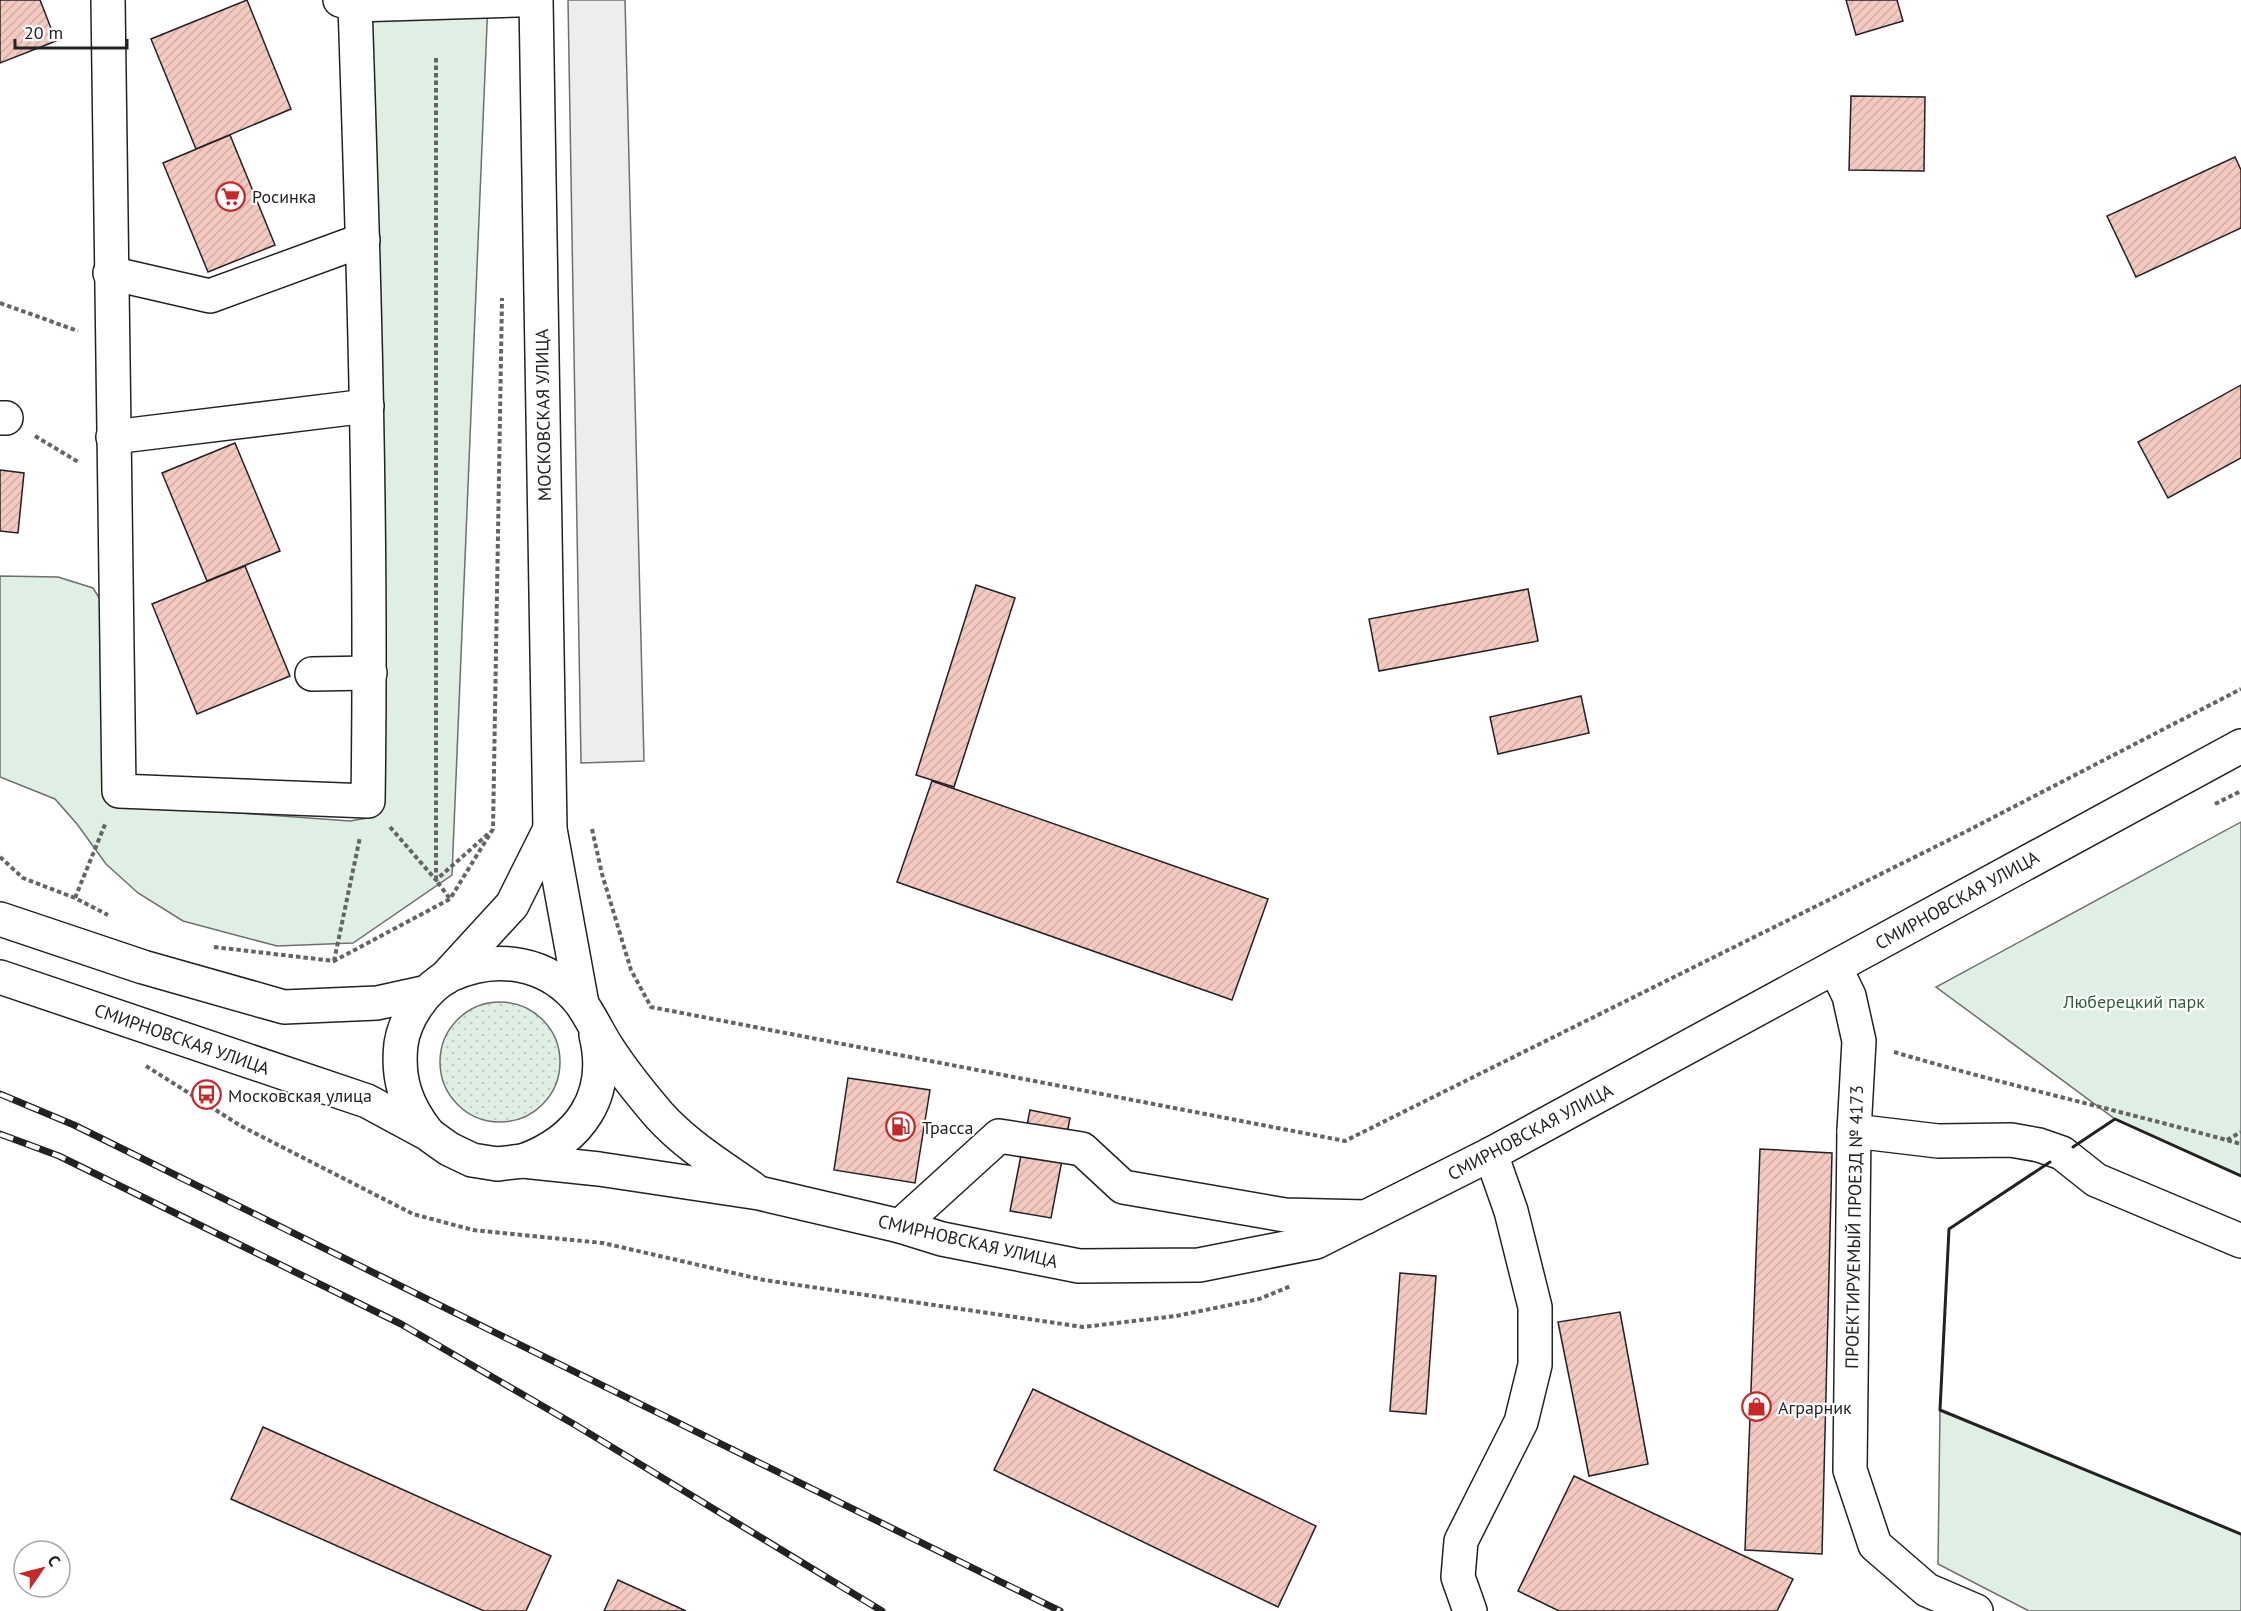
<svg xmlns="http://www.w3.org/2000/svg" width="2241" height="1611" viewBox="0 0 2241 1611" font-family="'PT Sans',sans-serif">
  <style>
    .grass { fill: url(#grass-dots); stroke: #6f6f6f; stroke-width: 1.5 }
    .park { fill: #e0efe3; stroke: #6f6f6f; stroke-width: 1.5 }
    .parking { fill: #ededed; stroke: #6f6f6f; stroke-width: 1.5 }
    .building { fill: url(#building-hatch); stroke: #222; stroke-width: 1.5 }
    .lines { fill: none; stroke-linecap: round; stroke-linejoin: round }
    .minor-casing { stroke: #222; stroke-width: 36 }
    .major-casing { stroke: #222; stroke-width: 36 }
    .path { stroke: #646464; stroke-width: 4; stroke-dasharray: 4.5 3; stroke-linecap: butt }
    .minor { stroke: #fff; stroke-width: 33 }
    .major { stroke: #fff; stroke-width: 33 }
    .rail-casing { stroke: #222; stroke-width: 7 }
    .rail { stroke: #fff; stroke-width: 4.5; stroke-dasharray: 14; stroke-linecap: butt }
    .wall { stroke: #222; stroke-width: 3 }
    .labels { text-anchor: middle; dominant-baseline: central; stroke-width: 4.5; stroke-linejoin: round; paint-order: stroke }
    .poi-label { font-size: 18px; fill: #222; stroke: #fff; text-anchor: start }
    .street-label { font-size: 18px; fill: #222; stroke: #fff }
    .park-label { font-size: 18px; fill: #2f5e38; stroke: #fff }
  </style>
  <defs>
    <pattern id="grass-dots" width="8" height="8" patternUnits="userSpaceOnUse" patternTransform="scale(1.5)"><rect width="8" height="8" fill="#e0efe3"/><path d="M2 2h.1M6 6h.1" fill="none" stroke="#c0cdc2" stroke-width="1.8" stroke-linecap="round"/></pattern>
    <pattern id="building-hatch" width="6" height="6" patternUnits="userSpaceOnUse" patternTransform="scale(1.5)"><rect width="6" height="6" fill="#f3c9c0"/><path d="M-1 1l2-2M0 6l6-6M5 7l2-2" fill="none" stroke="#d0aca5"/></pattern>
  </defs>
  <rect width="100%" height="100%" fill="#fff"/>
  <!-- grass -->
  <circle class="grass" cx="500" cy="1062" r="60"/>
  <!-- park -->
  <g class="park">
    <polygon points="364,0 488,0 452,875 353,943 277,946 183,921 138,893 106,864 77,824 55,799 0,777 0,576 58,577 93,588 107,610 130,805 350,821 373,817 382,797"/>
    <polygon points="2241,822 2241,1176 2115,1119 1936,987"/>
    <polygon points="1940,1410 2241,1534 2241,1611 2029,1611 1938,1564"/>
  </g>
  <!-- parking -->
  <polygon class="parking" points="568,0 625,0 644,761 581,763"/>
  <!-- building -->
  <g class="building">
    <polygon points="0,0 40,0 56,41 0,63"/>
    <polygon points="247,0 291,109 196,149 151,39"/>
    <polygon points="1846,0 1897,0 1903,21 1856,35"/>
    <polygon points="1851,96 1925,97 1924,171 1849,170"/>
    <polygon points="230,135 275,245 208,272 163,163"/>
    <polygon points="2235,157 2241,170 2241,228 2136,277 2107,216"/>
    <polygon points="2241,385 2241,458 2168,498 2138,442"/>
    <polygon points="235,443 280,551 207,581 162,473"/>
    <polygon points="0,470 24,473 18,533 0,531"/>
    <polygon points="245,566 290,676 197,714 152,604"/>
    <polygon points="976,585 1015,598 954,787 916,775"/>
    <polygon points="1528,589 1538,641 1379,671 1369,619"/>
    <polygon points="1581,696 1589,733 1498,754 1490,717"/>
    <polygon points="932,781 1268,899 1232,1000 897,882"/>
    <polygon points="848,1078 930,1090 915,1183 834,1170"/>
    <polygon points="1030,1110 1070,1118 1051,1218 1010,1211"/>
    <polygon points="1760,1149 1832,1153 1822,1554 1745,1550"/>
    <polygon points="1400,1273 1436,1276 1426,1414 1390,1411"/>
    <polygon points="1620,1312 1648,1464 1589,1476 1558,1322"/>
    <polygon points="1033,1389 1316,1526 1278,1607 994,1470"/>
    <polygon points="263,1427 551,1556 526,1611 484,1611 231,1499"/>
    <polygon points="1574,1476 1793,1579 1777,1611 1559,1611 1518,1591"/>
    <polygon points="618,1580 686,1611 604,1611"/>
  </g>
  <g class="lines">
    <defs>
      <g id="minor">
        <path d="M108,0L119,791L368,801C372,536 364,270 355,5L340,0"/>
        <polyline points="536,0 550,829 582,1004"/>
        <polyline points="355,5 518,0"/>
        <polyline points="110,273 210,296 363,240"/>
        <polyline points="0,418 6,418"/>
        <polyline points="113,437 367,406"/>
        <polyline points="312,674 370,673"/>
        <polyline points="1835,967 1849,996 1859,1041 1854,1131 1850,1470 1875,1545 1927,1590 1976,1611"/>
        <polyline points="445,978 512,905 550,829"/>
        <polyline points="1854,1131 1938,1141 2011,1140 2039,1145 2062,1153 2096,1180 2241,1241"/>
        <polyline points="900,1226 999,1136 1082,1149 1123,1187 1285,1215 1366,1217"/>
        <polyline points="1470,1611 1458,1577 1461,1541 1521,1422 1535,1365 1535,1307 1511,1211 1491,1154"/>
      </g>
      <g id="major">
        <polyline points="0,919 143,967 284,1007 377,1003 427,992"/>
        <polyline points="0,977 367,1101 428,1134 449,1149 472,1160 497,1164 523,1161 599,1169 759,1193 900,1226 942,1239 1079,1266 1199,1265 1316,1242 1491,1154 2241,746"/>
        <path d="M427,1132C406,1105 397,1079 401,1044C405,1017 426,987 450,975C496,954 548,961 581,1003C591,1017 599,1035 609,1050C624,1073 641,1094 659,1115C685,1144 720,1166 752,1188"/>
        <path d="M523,1161C580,1140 611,1096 596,1035"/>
      </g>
    </defs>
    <!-- minor casing -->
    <use href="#minor" class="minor-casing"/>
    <!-- major casing -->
    <use href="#major" class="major-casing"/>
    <!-- path -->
    <g class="path">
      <polyline points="436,58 436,880 450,899"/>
      <polyline points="0,303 78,331"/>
      <polyline points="35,436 80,463"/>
      <polyline points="2215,804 2241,791"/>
      <polyline points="390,827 436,880 488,834"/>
      <polyline points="592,829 602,874 631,970 651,1007 1345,1141 1967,831 2241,689"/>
      <polyline points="0,857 23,878 75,898 108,915"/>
      <polyline points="75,898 106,822"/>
      <polyline points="214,947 334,961 450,899 493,829 502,298"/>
      <polyline points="334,961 360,837"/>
      <path d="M1894,1052C2009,1086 2126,1112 2241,1144"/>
      <polyline points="146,1066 241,1126 413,1214 473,1230 603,1243 764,1280 1083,1327 1176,1316 1259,1299 1291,1286"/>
      <polyline points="2227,1140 2241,1132"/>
    </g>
    <!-- minor -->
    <use href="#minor" class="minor"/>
    <!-- major -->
    <use href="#major" class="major"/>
    <defs>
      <g id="rail">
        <polyline points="0,1094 74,1125 1060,1611"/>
        <polyline points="0,1134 59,1156 401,1324 577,1426 882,1611"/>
      </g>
    </defs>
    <!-- rail casing -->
    <use href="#rail" class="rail-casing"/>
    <!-- rail -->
    <use href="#rail" class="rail"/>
    <!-- wall -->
    <g class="wall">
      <polyline points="2073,1147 2115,1119 2241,1176"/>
      <polyline points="2050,1162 1949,1229 1940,1410 2241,1534"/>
    </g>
  </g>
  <!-- icons -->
  <defs>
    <symbol id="supermarket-ring" viewBox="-11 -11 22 22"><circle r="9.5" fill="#fff" stroke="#c62828" stroke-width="1.5"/><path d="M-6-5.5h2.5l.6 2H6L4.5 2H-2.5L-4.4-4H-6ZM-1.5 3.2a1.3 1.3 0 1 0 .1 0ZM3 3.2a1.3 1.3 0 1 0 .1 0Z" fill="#c62828"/></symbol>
    <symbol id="bus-ring" viewBox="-11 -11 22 22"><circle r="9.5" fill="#fff" stroke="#c62828" stroke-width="1.5"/><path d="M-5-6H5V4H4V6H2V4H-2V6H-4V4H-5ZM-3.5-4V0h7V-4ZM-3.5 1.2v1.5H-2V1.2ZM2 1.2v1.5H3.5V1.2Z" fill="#c62828"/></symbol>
    <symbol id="fuel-ring" viewBox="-11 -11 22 22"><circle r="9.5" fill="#fff" stroke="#c62828" stroke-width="1.5"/><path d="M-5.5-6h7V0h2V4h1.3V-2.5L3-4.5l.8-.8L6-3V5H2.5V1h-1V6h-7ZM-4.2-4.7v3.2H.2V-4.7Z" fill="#c62828"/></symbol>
    <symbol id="shop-ring" viewBox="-11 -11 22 22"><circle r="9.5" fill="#fff" stroke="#c62828" stroke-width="1.5"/><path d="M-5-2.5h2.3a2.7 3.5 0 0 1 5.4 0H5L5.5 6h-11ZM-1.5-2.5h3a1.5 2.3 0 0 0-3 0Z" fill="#c62828"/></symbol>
  </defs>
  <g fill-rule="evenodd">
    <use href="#supermarket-ring" x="214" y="180" width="33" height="33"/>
    <use href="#bus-ring" x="190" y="1078" width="33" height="33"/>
    <use href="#fuel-ring" x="884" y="1110" width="33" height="33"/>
    <use href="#shop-ring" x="1740" y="1390" width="33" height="33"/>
  </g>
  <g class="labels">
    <!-- poi labels -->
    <g class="poi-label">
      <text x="252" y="196">Росинка</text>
      <text x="228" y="1095">Московская улица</text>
      <text x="922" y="1127">Трасса</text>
      <text x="1778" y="1407">Аграрник</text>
    </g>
    <!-- street labels -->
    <g class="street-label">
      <text transform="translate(543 415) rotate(-91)">МОСКОВСКАЯ УЛИЦА</text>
      <text transform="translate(1957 900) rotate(-29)">СМИРНОВСКАЯ УЛИЦА</text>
      <text transform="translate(182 1039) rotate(19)">СМИРНОВСКАЯ УЛИЦА</text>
      <text transform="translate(1530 1132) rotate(-28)">СМИРНОВСКАЯ УЛИЦА</text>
      <text transform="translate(1854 1227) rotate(-89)">ПРОЕКТИРУЕМЫЙ ПРОЕЗД № 4173</text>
      <text transform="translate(968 1241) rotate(13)">СМИРНОВСКАЯ УЛИЦА</text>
    </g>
    <!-- park labels -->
    <g class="park-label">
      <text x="2134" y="1001">Люберецкий парк</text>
    </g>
  </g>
  <!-- north arrow -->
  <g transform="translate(42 1569) rotate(55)"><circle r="28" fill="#ffffff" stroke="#a7a7a7" stroke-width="1.5"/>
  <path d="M0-4.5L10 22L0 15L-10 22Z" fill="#c62828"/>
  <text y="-9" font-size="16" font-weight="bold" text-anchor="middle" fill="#222222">С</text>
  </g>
  <!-- scale -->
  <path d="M15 39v9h112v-9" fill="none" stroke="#222222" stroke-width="3"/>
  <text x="24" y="39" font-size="18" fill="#222222" stroke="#ffffff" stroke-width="4.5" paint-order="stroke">20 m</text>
</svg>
